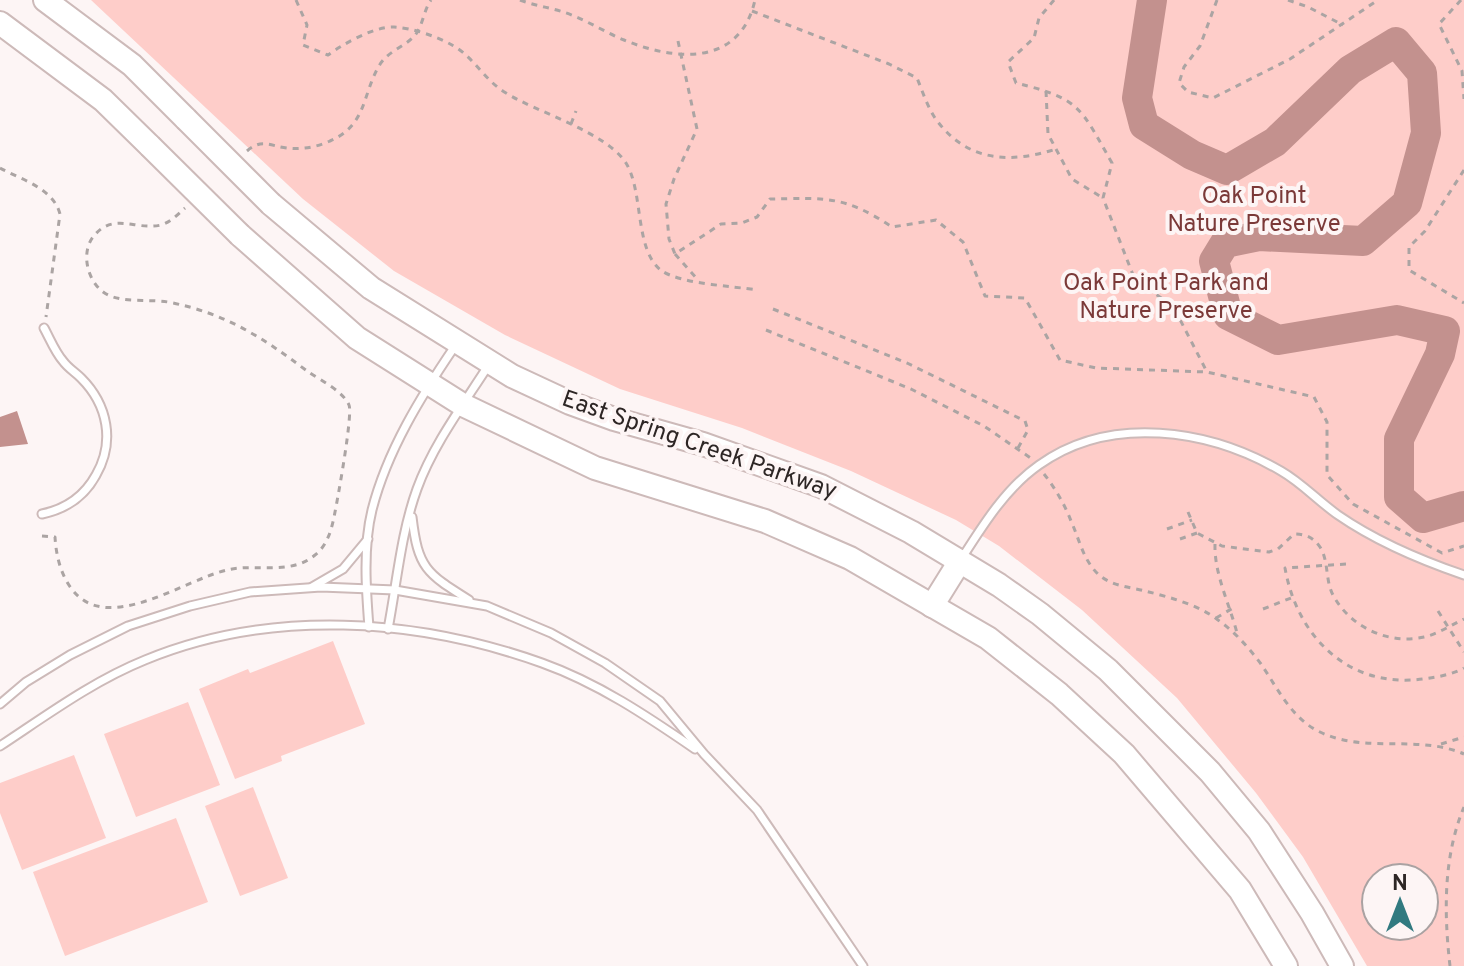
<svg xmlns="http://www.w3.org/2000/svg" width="1464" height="966" viewBox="0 0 1464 966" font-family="Overpass,sans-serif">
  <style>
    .green { fill: #fecdc9; fill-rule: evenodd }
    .water { fill: #c3918e }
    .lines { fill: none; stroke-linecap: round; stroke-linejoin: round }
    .river { stroke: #c3918e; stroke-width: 30 }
    .service-casing { stroke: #cdbab9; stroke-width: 11 }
    .secondary-casing { stroke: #cdbab9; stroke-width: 26 }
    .path { stroke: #aba4a3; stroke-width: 3; stroke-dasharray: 6 6; stroke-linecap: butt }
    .service { stroke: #fff; stroke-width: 7 }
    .secondary { stroke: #fff; stroke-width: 22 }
    .secondary-bridge-casing { stroke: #cdbab9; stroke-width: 26; stroke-linecap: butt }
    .secondary-bridge { stroke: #fff; stroke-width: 22 }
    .labels { text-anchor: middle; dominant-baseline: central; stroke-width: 8; stroke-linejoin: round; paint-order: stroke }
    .park-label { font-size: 24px; fill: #7b3938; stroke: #fdf5f5 }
    .street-label { font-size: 24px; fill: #2d2625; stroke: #fdf5f5 }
  </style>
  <rect width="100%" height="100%" fill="#fdf5f5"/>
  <!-- green -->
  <g class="green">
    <path d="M91,0H1464V966H1367L1303,857L1256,793L1177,698L1082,610L999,546L956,520L851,471L742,428L620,389L505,335L394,271L303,199ZM1376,878H1424V926H1376Z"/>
    <polygon points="333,641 365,724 281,756 282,761 235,779 199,689 248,669 250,673"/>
    <polygon points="188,702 220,785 136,817 104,734"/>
    <polygon points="74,755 106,838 22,870 0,813 0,783"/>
    <polygon points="253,787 288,878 240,896 205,806"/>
    <polygon points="176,818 208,902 65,956 33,872"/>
  </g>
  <!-- water -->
  <polygon class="water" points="17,411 28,444 0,447 0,417"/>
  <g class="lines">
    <!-- river -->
    <polyline class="river" points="1152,0 1137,98 1144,125 1192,155 1227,170 1275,142 1350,70 1396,42 1422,73 1426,133 1407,203 1363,241 1259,236 1225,243 1214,261 1228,315 1278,340 1397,320 1445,331 1440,354 1399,439 1399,497 1423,518 1464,506"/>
    <defs>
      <g id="service">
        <path d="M42,514C66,509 84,497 96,475C115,442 108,405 81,378C75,372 68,368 63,361C55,352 50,339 44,328"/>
        <path d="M412,517C418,568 426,573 469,600"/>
        <path d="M962,558C983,525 1006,488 1039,465C1110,414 1209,429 1281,471C1302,483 1318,501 1338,515C1377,542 1420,560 1464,575"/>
        <polyline points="312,587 343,569 368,539"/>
        <path d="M369,627C366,589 363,547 372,510C387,451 421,396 455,346"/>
        <path d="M388,629C397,582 401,533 417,489C433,445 463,405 488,366"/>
        <polyline points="0,704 26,682 70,655 128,626 190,606 250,592 321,587 395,590 487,606 551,633 605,663 660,701 704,754 757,810 863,966"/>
        <path d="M0,746C47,715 93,681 145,660C271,608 416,618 542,663C598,683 647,716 695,749"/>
      </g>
      <g id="secondary">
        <polyline points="45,0 132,65 186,119"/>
        <polyline points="0,23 103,100 150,146"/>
        <polyline points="271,204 371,288 512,376 570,403 614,419 703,444 821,486 911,532 999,585 1040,614 1108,670 1210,772 1259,831 1312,913 1342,966"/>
        <polyline points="240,235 357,338 463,405 595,468 765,521 850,558 988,638 1059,694 1124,754 1240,890 1286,966"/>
        <polyline points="932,606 960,561"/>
      </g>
    </defs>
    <!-- service casing -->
    <use href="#service" class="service-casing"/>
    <!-- secondary casing -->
    <use href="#secondary" class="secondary-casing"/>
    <!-- path -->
    <g class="path">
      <path d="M296,0L307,25L303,45L328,55C343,44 375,26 394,27C412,28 436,36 452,45C474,57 484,80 506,93C536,112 606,132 626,163C644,192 634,251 662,271C682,284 732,286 757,290"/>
      <path d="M520,0C538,7 556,8 574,16C591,23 607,33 624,40C675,61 740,67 755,0"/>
      <path d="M1054,0L1039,18L1034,38L1008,62L1016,83C1081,99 1080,107 1112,163L1103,198L1135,280L1173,306L1207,372L1314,397L1327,422V475L1353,504L1442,553L1464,546"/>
      <polyline points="1217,0 1200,46 1184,67 1179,83 1188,92 1213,98 1290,59 1378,0"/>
      <polyline points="1288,0 1308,7 1343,25"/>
      <polyline points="1461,0 1439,24 1462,71 1464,99"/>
      <path d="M752,11L889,64L917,78C922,90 927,106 935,118C966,162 1010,164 1056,149"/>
      <path d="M678,41L697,129L674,179L666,204L669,239L675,254L721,224L742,223L757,217L770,199C825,198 844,195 892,227L936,220L963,242L985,296L1025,298L1060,360L1096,368L1207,372"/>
      <polyline points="1046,91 1048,134 1072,179 1103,198"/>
      <polyline points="571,124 576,111"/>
      <path d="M247,151C262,138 270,146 287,148C301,150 317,147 330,141C367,125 362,95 379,66C388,50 406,47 416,34C423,24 424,10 431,0"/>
      <path d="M0,168C22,180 53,188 60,214L46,317"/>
      <polyline points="1464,170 1425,231 1409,247 1409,270 1464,303"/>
      <polyline points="675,254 699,281"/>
      <polyline points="773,309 907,363 1025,421 1028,430 1018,448"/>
      <polyline points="766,330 911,389 984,426 1032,459"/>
      <path d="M1044,474C1055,488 1065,505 1071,521C1080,541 1083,560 1099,575C1112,586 1129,587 1145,591C1169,597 1199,605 1218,620C1235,632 1249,648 1261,664C1278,689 1292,719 1320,732C1365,754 1418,734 1464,754"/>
      <path d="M1188,512L1197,533L1222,546L1269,552L1278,549L1294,534C1305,534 1313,537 1320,547C1329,561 1325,580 1333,595C1350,627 1388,645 1424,637C1438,634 1451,625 1464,619"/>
      <polyline points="1167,529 1192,520"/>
      <path d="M42,536L55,537C56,554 60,573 71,588C106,637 183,580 227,570C256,563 290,576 315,555C328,545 332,528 335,512C338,497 353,414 349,405C343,391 320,380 307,371C262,337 225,313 168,302C149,299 125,303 108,295C88,285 80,254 93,237C113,211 136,231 161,225C171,222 178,214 185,208"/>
      <polyline points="1180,539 1197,533"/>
      <path d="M1215,544C1214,575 1231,607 1238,637"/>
      <path d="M1346,564L1285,568C1297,637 1349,689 1423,679C1437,677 1451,675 1464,668"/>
      <polyline points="1263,609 1291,598"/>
      <polyline points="1438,611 1464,652"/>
      <polyline points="1216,618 1233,608"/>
      <polyline points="1441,744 1464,737"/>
      <path d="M1450,966C1444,914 1443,857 1464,807"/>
    </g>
    <!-- service -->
    <use href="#service" class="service"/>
    <!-- secondary -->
    <use href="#secondary" class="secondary"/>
    <defs>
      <g id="secondary-bridge">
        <polyline points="186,119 271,204"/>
        <polyline points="150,146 240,235"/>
      </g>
    </defs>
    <!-- secondary-bridge casing -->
    <use href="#secondary-bridge" class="secondary-bridge-casing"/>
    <!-- secondary-bridge -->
    <use href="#secondary-bridge" class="secondary-bridge"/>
  </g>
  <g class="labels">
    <!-- park labels -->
    <g class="park-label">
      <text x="1254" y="197">Oak Point<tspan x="1254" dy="28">Nature Preserve</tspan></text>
      <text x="1166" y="284">Oak Point Park and<tspan x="1166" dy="28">Nature Preserve</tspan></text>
    </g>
    <!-- street labels -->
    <g class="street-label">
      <text transform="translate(699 446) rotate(19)">East Spring Creek Parkway</text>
    </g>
  </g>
  <!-- north arrow -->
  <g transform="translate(1400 902)"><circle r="38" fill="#fdf5f5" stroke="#aaa2a2" stroke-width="2"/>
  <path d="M0-6L14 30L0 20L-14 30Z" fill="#317a80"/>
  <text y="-12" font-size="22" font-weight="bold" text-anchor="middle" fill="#2d2625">N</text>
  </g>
</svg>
